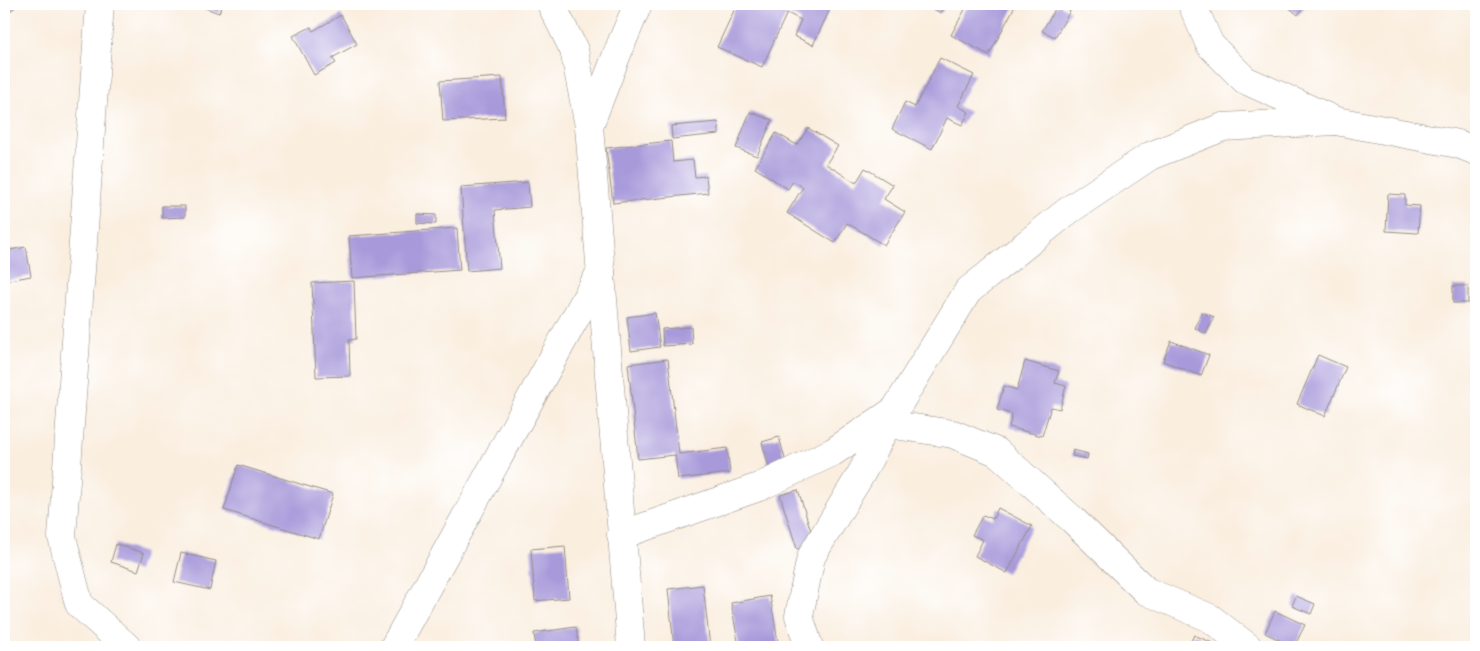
<svg xmlns="http://www.w3.org/2000/svg" width="1480" height="651" viewBox="0 0 1480 651" font-family="'Gochi Hand',sans-serif">
  <style>
    .building { fill: #a89ada }
    .lines { fill: none; stroke-linecap: round; stroke-linejoin: round }
    .minor-casing { stroke: #928c85; stroke-width: 29 }
    .minor { stroke: #fff; stroke-width: 28 }
  </style>
  <rect width="100%" height="100%" fill="#fff"/>
  <filter id="ink" filterUnits="userSpaceOnUse"><feTurbulence type="fractalNoise" baseFrequency=".02" numOctaves="2"/><feDisplacementMap in="SourceGraphic" scale="10" xChannelSelector="R" yChannelSelector="G"/><feConvolveMatrix kernelMatrix="1 2 1 2 8 2 1 2 1" color-interpolation-filters="sRGB"/></filter>
  <filter id="wash" filterUnits="userSpaceOnUse"><feTurbulence type="fractalNoise" baseFrequency=".0096" numOctaves="4" result="noise"/><feDisplacementMap in="SourceGraphic" scale="20" xChannelSelector="R" yChannelSelector="G"/><feGaussianBlur stdDeviation="1.12" result="paint"/><feColorMatrix in="noise" values="0 0 0 0 0 0 0 0 0 0 0 0 0 0 0 0 0 1.4 0 .05"/><feComposite in="paint" operator="in"/></filter>
  <g filter="url(#wash)">
    <rect width="100%" height="100%" fill="#faeedf"/>
    <g id="blocks">
      <!-- building -->
      <g class="building">
        <polygon points="4,4 19,4 4,16"/>
        <polygon points="194,4 222,4 219,13"/>
        <polygon points="737,4 795,4 804,8 806,4 824,4 831,7 813,45 794,36 801,20 787,13 762,67 717,47"/>
        <polygon points="923,4 947,4 941,13"/>
        <polygon points="968,4 1016,4 989,55 951,35"/>
        <polygon points="1058,4 1070,11 1055,37 1042,31"/>
        <polygon points="1289,4 1307,4 1298,15 1287,6"/>
        <polygon points="341,15 357,44 332,58 336,63 314,75 293,36 311,27 313,31"/>
        <polygon points="940,58 974,75 958,106 969,112 962,125 947,118 932,149 892,129 905,102 915,107"/>
        <polygon points="502,77 505,118 443,121 440,81"/>
        <polygon points="750,112 772,120 757,156 736,148"/>
        <polygon points="718,122 719,134 672,139 671,126"/>
        <polygon points="808,128 838,146 826,164 856,183 865,168 893,185 884,199 905,212 884,245 847,223 835,243 787,213 803,187 793,181 788,189 755,168 776,133 797,145"/>
        <polygon points="671,141 673,162 693,160 695,177 706,176 708,193 613,203 606,148"/>
        <polygon points="528,182 530,207 495,210 500,268 467,271 461,187"/>
        <polygon points="1388,194 1405,195 1405,205 1420,206 1418,233 1386,231"/>
        <polygon points="162,206 185,206 185,217 162,218"/>
        <polygon points="417,214 436,215 436,224 417,223"/>
        <polygon points="457,228 460,270 352,278 349,236"/>
        <polygon points="26,247 31,276 4,281 4,251"/>
        <polygon points="354,281 356,339 349,340 350,376 316,377 312,283"/>
        <rect x="1453" y="286" width="15" height="17"/>
        <polygon points="1202,312 1214,317 1206,334 1195,328"/>
        <polygon points="655,313 660,347 631,351 627,317"/>
        <polygon points="691,327 692,344 663,346 662,329"/>
        <polygon points="1171,341 1209,355 1201,376 1163,361"/>
        <polygon points="1318,355 1346,367 1325,416 1297,404"/>
        <polygon points="668,359 679,454 727,448 730,473 678,479 675,455 638,459 628,364"/>
        <polygon points="1025,361 1059,371 1055,383 1066,386 1060,409 1051,407 1042,436 1009,427 1012,414 997,410 1004,386 1017,390"/>
        <polygon points="779,437 788,470 771,475 762,442"/>
        <polygon points="1073,450 1088,454 1087,459 1072,456"/>
        <polygon points="238,465 333,494 319,539 224,510"/>
        <polygon points="798,490 815,544 797,549 780,495"/>
        <polygon points="998,508 1032,526 1007,573 975,556 983,540 972,535 983,515 993,519"/>
        <polygon points="116,544 144,553 138,571 111,562"/>
        <polygon points="565,546 569,598 535,601 531,549"/>
        <polygon points="181,553 216,561 210,590 174,582"/>
        <polygon points="703,585 710,647 674,647 668,589"/>
        <polygon points="770,596 779,647 739,647 731,603"/>
        <polygon points="1296,596 1315,604 1311,614 1292,606"/>
        <polygon points="1275,611 1305,625 1294,647 1265,633"/>
        <polygon points="576,627 579,647 536,647 534,633"/>
        <polygon points="1194,635 1222,647 1188,647"/>
      </g>
    </g>
  </g>
  <g filter="url(#ink)">
    <use href="#blocks" fill-opacity="0" stroke="#928c85" stroke-width="1"/>
    <g class="lines">
      <defs>
        <g id="minor">
          <polyline points="100,4 62,537 79,604 127,647"/>
          <polyline points="551,4 574,50 589,126 631,647"/>
          <polyline points="1192,4 1210,45 1245,80 1336,121 1458,144 1476,151"/>
          <polyline points="589,126 621,44 638,4"/>
          <polyline points="888,424 953,434 997,452 1073,520 1146,591 1210,618 1248,647"/>
          <polyline points="621,535 759,487 833,452 895,410 968,291 1069,210 1150,156 1223,127 1336,121"/>
          <polyline points="394,647 601,271"/>
          <polyline points="809,647 799,616 811,557 861,474 893,413"/>
        </g>
      </defs>
      <!-- minor casing -->
      <use href="#minor" class="minor-casing"/>
      <!-- minor -->
      <use href="#minor" class="minor"/>
    </g>
  </g>
  <!-- margin -->
  <rect width="1480" height="651" fill="none" stroke="#fff" stroke-width="20"/>
</svg>
